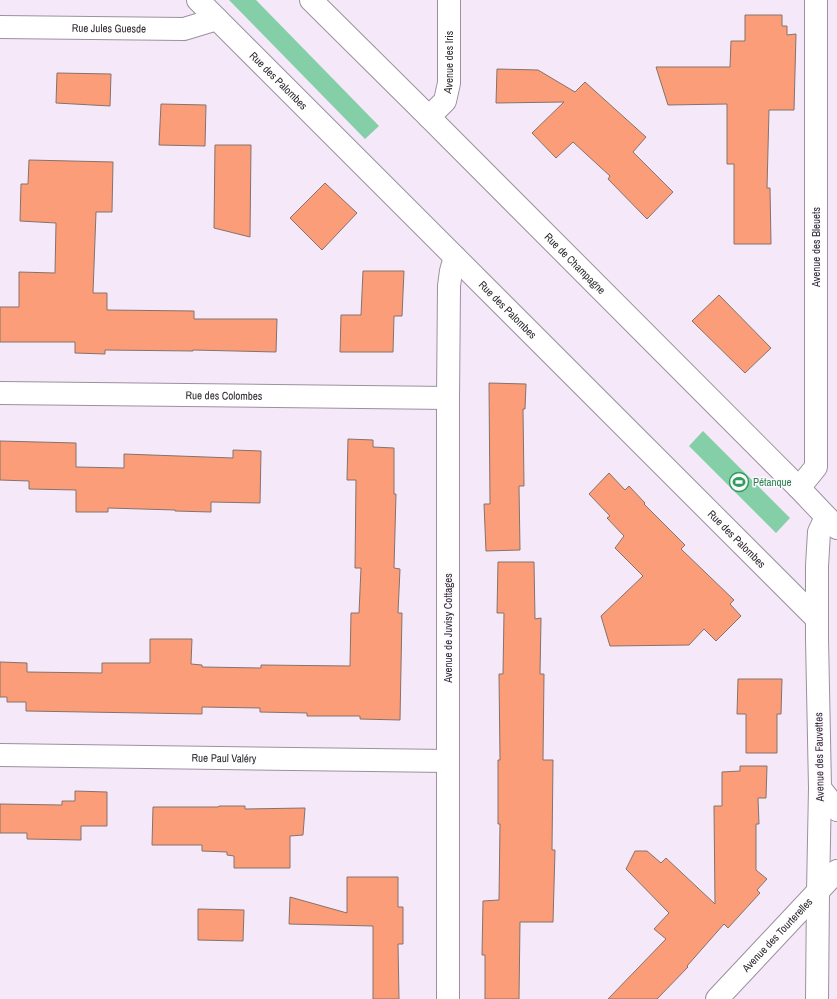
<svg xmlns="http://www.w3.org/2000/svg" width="837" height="999" viewBox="0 0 837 999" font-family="'Archivo Narrow',sans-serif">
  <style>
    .green { fill: #84cfa8 }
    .building { fill: #fb9d79; stroke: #86726b }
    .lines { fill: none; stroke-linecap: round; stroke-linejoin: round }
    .street-casing { stroke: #9c909f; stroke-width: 24 }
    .secondary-casing { stroke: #9c909f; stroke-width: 24 }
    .street { stroke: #fff; stroke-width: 22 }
    .secondary { stroke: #fff; stroke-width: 22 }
    .labels { text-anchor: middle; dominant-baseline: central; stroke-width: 3; stroke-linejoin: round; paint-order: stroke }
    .street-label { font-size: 11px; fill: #2e292f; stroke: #fdf8ff }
    .leisure-label { font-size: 11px; fill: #27864d; stroke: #fdf8ff; text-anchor: start }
  </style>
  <rect width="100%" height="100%" fill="#f5e8f9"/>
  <!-- green -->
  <g class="green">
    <polygon points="229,0 256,0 379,126 365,139"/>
    <polygon points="703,431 790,518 776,533 689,446"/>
  </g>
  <!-- building -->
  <g class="building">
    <polygon points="745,15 782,15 782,26 787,26 787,35 796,34 794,110 769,110 767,188 770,188 771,244 734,244 734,164 727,164 727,104 668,105 656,67 730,67 731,41 745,41"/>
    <polygon points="497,69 538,70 575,92 585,82 646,137 633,152 673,192 647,219 608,179 610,176 573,142 556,158 532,133 564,102 496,103"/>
    <polygon points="57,73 111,74 110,106 56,103"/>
    <polygon points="161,104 206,105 205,146 159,145"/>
    <polygon points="215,145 251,145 250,237 214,228"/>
    <polygon points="29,160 113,162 112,212 96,212 93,293 107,293 107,310 194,311 194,319 277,319 276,352 193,350 193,351 105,350 105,354 75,353 75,342 0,342 0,307 19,307 19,272 55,273 56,223 20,221 21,184 28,184"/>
    <polygon points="325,183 357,213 322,250 290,218"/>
    <polygon points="363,271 404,271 402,316 394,316 393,352 340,352 341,315 361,315"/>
    <polygon points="719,295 771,348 745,373 692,321"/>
    <polygon points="489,383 526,384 525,409 523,409 524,486 519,486 520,550 486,551 484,504 490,504"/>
    <polygon points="348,439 373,440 373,447 394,448 394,494 396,494 394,568 400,569 398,613 402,613 400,720 360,719 360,716 307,716 307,713 260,712 260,708 202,707 202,714 26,711 26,702 7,702 7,697 0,697 0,662 27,663 27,672 102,673 102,663 150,663 150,639 192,639 191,664 202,665 202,667 261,668 261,665 350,666 351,613 359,613 361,568 355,568 356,480 347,480"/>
    <polygon points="0,441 76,443 76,467 124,468 124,454 233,458 233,450 261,451 260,503 211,502 211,512 175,511 175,510 108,508 108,512 76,512 76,490 29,489 29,481 0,480"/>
    <polygon points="609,473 625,490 629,486 645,503 644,504 685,545 681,549 734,600 730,604 741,616 716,641 704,629 689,645 610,646 601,616 643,576 615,548 624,536 607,518 610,516 589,494"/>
    <polygon points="498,562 534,562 535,619 541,618 540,674 544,674 543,760 553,760 552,850 555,850 553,922 520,922 519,999 485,999 485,955 482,955 483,901 499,900 500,824 498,824 498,760 500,760 499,674 503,674 504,613 497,613"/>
    <polygon points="738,679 782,679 781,714 777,714 777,753 746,753 746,714 737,714"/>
    <polygon points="740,766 767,766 766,798 758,798 759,824 756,824 756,870 767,879 757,890 760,893 728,928 724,924 687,966 688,967 657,999 608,999 666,939 654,929 669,913 626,869 635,851 647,851 661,863 666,858 715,904 714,806 722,806 722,772 740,771"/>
    <polygon points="75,791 107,792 107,826 81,826 81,840 27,839 27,833 0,833 0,804 62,805 62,801 75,801"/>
    <polygon points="219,806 245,806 245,809 305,808 303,835 290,836 290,868 234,868 234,856 227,855 227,852 202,851 202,845 152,845 153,807 218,807"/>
    <polygon points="347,877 398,877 398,907 403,907 403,944 398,944 399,999 373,999 373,926 289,924 290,897 347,913"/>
    <polygon points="198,909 244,910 243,941 198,940"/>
  </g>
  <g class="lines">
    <defs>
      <g id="street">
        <path id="s1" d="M0,27L184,29L217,19"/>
        <path id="s2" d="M429,117L445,101L449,83V0"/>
        <path id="s3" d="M0,393L448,398"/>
        <polyline points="799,488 816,467 816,0"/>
        <path id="s4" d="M0,755L448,761"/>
        <polyline points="448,999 448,398 449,286 451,271 455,257"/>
        <path id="s5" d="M717,999L837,871"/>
        <polyline points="817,999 818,892 820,788"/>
      </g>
      <g id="secondary">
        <path id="s6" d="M198,0L817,619"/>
        <path id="s7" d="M311,0L429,117L799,488L837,528"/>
        <polyline points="826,517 819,532 817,566 817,639 820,788 837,810"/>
      </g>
    </defs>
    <!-- street casing -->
    <use href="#street" class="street-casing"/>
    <!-- secondary casing -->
    <use href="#secondary" class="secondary-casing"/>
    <!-- street -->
    <use href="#street" class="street"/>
    <!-- secondary -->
    <use href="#secondary" class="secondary"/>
  </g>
  <!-- icons -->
  <defs>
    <symbol id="stadium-ring" viewBox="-11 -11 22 22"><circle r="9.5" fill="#fdf8ff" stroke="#2e9e5b" stroke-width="1.5"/><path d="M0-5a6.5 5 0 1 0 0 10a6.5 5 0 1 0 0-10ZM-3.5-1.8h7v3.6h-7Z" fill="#2e9e5b"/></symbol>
  </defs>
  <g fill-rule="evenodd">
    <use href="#stadium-ring" x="728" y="471" width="22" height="22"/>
  </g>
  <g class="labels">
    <!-- street labels -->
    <g class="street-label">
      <text stroke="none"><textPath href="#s1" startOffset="109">Rue Jules Guesde</textPath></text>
      <text stroke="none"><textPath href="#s2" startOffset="62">Avenue des Iris</textPath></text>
      <text stroke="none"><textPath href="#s6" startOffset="114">Rue des Palombes</textPath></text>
      <text transform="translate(816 247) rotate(-90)">Avenue des Bleuets</text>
      <text stroke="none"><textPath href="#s7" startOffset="373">Rue de Champagne</textPath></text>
      <text stroke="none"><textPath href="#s6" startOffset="438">Rue des Palombes</textPath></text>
      <text stroke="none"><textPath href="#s3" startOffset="224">Rue des Colombes</textPath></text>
      <text stroke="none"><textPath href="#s6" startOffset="762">Rue des Palombes</textPath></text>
      <text transform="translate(448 628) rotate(-90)">Avenue de Juvisy Cottages</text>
      <text transform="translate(819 757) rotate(-91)">Avenue des Fauvettes</text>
      <text stroke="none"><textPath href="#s4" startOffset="224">Rue Paul Valéry</textPath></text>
      <text stroke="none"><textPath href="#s5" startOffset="88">Avenue des Tourterelles</textPath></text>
    </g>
    <!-- leisure labels -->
    <g class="leisure-label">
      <text x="753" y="482">Pétanque</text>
    </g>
  </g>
</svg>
